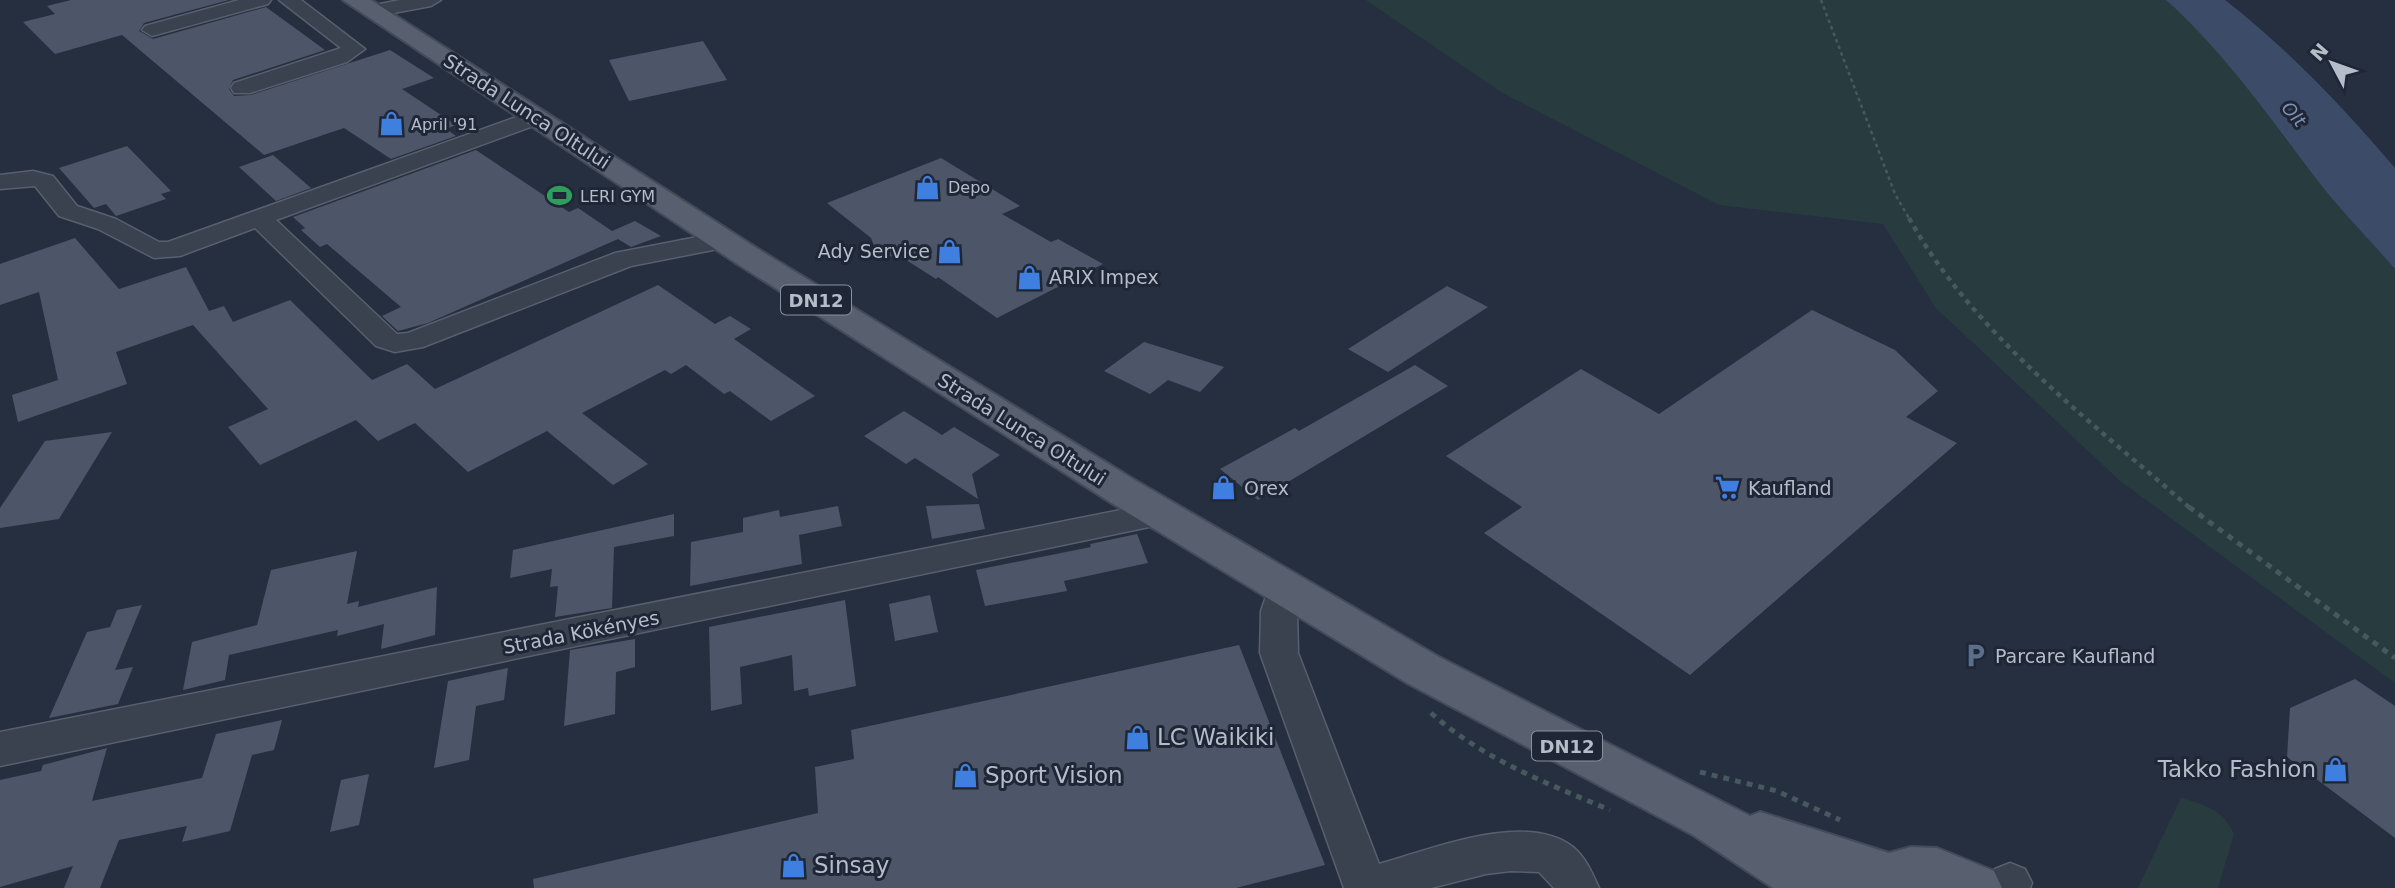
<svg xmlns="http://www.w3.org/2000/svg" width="2395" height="888" viewBox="0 0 2395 888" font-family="'DejaVu Sans',sans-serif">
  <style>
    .green { fill: #283c40 }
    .water { fill: #3c4c68 }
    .building { fill: #4c5668 }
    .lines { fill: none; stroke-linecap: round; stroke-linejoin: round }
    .minor-casing { stroke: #585f6d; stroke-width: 3 }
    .major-casing { stroke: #434a58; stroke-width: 4 }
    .path-far2 { stroke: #46595d; stroke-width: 2.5; stroke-dasharray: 3.5 3.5; stroke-linecap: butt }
    .path-far1 { stroke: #46595d; stroke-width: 4.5; stroke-dasharray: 5 5; stroke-linecap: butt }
    .path { stroke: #46595d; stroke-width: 5; stroke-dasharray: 6 6; stroke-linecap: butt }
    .minor { fill: #3a414f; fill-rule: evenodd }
    .major { fill: #58606f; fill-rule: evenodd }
    .labels { text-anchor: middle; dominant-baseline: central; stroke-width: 6; stroke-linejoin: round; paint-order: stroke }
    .far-poi-label { font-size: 16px; fill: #b6bdca; stroke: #1f2635; text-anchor: start }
    .far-water-label { font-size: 18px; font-style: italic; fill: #7f91b1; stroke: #1f2635 }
    .shield { fill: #1f2635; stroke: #89909d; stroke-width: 2 }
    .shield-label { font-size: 18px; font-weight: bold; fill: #b6bdca }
    .street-label { font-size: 19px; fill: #b6bdca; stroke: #1f2635 }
    .poi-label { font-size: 19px; fill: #b6bdca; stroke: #1f2635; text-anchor: start }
    .near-poi-label { font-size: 23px; fill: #b6bdca; stroke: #1f2635; text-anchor: start }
  </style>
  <rect width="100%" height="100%" fill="#262f3f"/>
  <!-- green -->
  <g class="green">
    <path d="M1366,0H2166C2226,54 2269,117 2317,180C2341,211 2369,239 2395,269V683L2119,480L1936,308L1883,224L1719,205L1501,92Z"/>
    <path d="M2181,798C2206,805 2223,810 2234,834L2218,888H2138Z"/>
  </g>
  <!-- water -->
  <path class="water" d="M2166,0H2225C2287,48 2344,108 2395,168V269C2369,239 2341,211 2317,180C2269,117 2226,54 2166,0Z"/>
  <!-- building -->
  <g class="building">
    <polygon points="71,0 229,0 144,23 139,31 153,39 266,7 325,50 233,80 229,89 234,96 251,95 390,50 434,78 402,89 456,125 446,129 456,136 391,159 344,128 264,155 122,35 55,54 23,22 55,14 47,6"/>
    <polygon points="703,41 727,80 629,101 609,60"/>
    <polygon points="127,146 171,191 161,194 166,199 116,216 106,204 94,208 59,168"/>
    <polygon points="476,150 569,212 578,208 612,231 635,221 661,236 631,247 618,239 428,323 398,331 382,316 401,307 327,244 320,247 301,230 305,228 293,217"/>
    <polygon points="273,155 311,188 276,201 239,167"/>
    <polygon points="941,158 1020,206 1002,214 1051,242 1058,239 1103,264 997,318 938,277 936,279 903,258 898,260 875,248 871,238 827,203"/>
    <polygon points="75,238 119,289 186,267 209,311 224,306 233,322 290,300 372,380 407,364 435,389 658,285 715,324 730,316 751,329 734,339 815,396 771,421 730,391 724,394 686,365 671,374 665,370 582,413 648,464 613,485 547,431 468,472 415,423 378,441 356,420 260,465 228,427 268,409 193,325 116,352 127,384 18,422 12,395 58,380 39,292 0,305 0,264"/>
    <polygon points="1447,286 1488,307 1388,372 1348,349"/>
    <polygon points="1812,310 1895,350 1938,391 1906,417 1957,443 1690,675 1484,533 1522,507 1446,456 1581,369 1659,414"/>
    <polygon points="1144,342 1224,367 1200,392 1168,380 1150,394 1104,371"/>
    <polygon points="1415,365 1448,386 1258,500 1220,469 1295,428 1299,431"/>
    <polygon points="904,411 942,435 954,427 1000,455 972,474 978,499 915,458 906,464 864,436"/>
    <polygon points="112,432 59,519 0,528 0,508 45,441"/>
    <polygon points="979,504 985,529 932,539 926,506"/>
    <polygon points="838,506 842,526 799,535 802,564 690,586 691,542 743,532 743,518 779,510 780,517"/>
    <polygon points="674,514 674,536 614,547 612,608 555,617 558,586 550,587 552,569 510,578 513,550"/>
    <polygon points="1137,534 1148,563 1064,581 1067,591 985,606 976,570 1091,547 1090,544"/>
    <polygon points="357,551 347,604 359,601 358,607 437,587 435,635 381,649 384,624 337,636 338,630 229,655 225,680 183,690 192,642 257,625 271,570"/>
    <polygon points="930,595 938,632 895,641 889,604"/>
    <polygon points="845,600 856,686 809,696 808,688 794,691 792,655 740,667 742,704 711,711 709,627"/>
    <polygon points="142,605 115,670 133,667 118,704 49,718 87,632 110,627 117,610"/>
    <polygon points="635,639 635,667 616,672 615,714 564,726 570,650"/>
    <polygon points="1239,645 1325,865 1236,888 534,888 533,879 818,813 815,767 854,759 851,730"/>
    <polygon points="508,668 504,700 476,706 469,760 434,768 448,681"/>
    <polygon points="2355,679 2395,706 2395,838 2287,757 2290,708"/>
    <polygon points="282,720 274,750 252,755 230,831 182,842 187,826 119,840 100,888 64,888 73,866 0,887 0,780 41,771 43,765 107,748 92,801 202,778 216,734"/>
    <polygon points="369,774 359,825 330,832 341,780"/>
  </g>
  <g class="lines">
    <defs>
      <g id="minor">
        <polygon points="239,0 271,0 268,4 152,36 142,30 145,26"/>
        <polygon points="279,0 301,0 365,49 347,62 250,93 234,93 231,88 234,83 341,48"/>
        <polygon points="400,0 441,0 431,6 372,17 362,11 365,7"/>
        <polygon points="536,110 547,117 544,122 276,220 397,334 408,333 615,253 723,232 732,235 736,240 732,245 723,248 631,266 423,347 395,352 376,346 255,228 180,256 154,258 98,229 59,216 35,186 0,189 0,175 33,171 53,176 77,206 116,219 159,242 168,242"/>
        <polygon points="1161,502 1173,506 1178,514 1173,522 0,766 0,732"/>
        <path d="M1285,575L1298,579L1303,588L1297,611L1298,653L1379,864C1430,850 1525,810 1573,847C1586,858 1592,873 1599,888H1554L1539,872L1511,871L1486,874L1431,888H1344L1260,653L1261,611L1272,579Z"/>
        <polygon points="2010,863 2025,869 2032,883 2030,888 1984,888 1995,869"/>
      </g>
      <polygon id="major" points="343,0 371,0 758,249 1138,482 1439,657 1750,816 1760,812 1889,853 1911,847 1937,848 1994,871 2002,888 1773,888 1693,835 1407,683 1110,502 736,263"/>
    </defs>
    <!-- minor casing -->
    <use href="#minor" class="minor-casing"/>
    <!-- major casing -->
    <use href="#major" class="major-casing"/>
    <!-- path-far2 -->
    <polyline class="path-far2" points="1821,0 1895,194 1910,220"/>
    <!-- path-far1 -->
    <path class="path-far1" d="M1909,218C1973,334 2092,422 2191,509"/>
    <!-- path -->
    <g class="path">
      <polyline points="2189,507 2395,658"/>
      <path d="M1431,713C1483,759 1546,783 1610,810"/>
      <polyline points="1700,772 1777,791 1840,820"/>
    </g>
    <!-- minor -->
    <use href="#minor" class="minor"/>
    <!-- major -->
    <use href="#major" class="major"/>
  </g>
  <!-- icons -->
  <defs>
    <symbol id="shop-bare" viewBox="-9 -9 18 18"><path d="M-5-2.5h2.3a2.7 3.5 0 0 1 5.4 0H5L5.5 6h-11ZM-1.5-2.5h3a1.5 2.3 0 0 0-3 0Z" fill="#3f7fe0" stroke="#1f2635" stroke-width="2.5" paint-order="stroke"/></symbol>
    <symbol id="stadium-bare" viewBox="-9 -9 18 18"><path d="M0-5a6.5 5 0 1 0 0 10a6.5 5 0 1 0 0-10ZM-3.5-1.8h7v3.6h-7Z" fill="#2e9e5b" stroke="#1f2635" stroke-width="2.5" paint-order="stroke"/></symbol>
    <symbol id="supermarket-bare" viewBox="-9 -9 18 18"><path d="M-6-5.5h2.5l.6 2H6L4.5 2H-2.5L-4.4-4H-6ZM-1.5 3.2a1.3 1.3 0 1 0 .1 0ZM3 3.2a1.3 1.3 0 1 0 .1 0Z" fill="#3f7fe0" stroke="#1f2635" stroke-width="2.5" paint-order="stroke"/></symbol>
    <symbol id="parking-bare" viewBox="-9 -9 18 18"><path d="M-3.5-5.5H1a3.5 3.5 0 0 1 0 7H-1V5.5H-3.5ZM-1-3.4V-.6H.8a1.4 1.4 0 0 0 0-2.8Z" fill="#5c6f8a" stroke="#1f2635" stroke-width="2.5" paint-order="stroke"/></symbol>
  </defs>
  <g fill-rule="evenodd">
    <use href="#shop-bare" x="374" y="106" width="35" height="35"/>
    <use href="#shop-bare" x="910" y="170" width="35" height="35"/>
    <use href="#stadium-bare" x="542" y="178" width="35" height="35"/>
    <use href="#shop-bare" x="932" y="234" width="35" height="35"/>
    <use href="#shop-bare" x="1012" y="260" width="35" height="35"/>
    <use href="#shop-bare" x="1206" y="470" width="35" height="35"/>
    <use href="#supermarket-bare" x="1710" y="470" width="35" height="35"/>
    <use href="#parking-bare" x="1958" y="638" width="35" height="35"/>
    <use href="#shop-bare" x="1120" y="720" width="35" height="35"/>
    <use href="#shop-bare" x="2318" y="752" width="35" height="35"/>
    <use href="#shop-bare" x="948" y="758" width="35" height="35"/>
    <use href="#shop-bare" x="776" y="848" width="35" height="35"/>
  </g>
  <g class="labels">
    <!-- far-poi labels -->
    <g class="far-poi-label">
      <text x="411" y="124">April '91</text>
      <text x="948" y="187">Depo</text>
      <text x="580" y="196">LERI GYM</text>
    </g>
    <!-- far-water labels -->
    <g class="far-water-label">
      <text transform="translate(2294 114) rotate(50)">Olt</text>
    </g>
    <!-- shield labels -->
    <g class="shield">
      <rect x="781" y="285.5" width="70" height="29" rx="5"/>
      <rect x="1532" y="731.5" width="70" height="29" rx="5"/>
    </g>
    <g class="shield-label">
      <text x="816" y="300">DN12</text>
      <text x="1567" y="746">DN12</text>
    </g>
    <!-- street labels -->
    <g class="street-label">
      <text transform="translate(527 111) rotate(33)">Strada Lunca Oltului</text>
      <text transform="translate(1022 429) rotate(32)">Strada Lunca Oltului</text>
      <text transform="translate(581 632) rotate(-11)">Strada Kökényes</text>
    </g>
    <!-- poi labels -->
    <g class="poi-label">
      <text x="930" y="251" text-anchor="end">Ady Service</text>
      <text x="1049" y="277">ARIX Impex</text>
      <text x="1244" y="488">Orex</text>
      <text x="1748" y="488">Kaufland</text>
      <text x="1995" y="656">Parcare Kaufland</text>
    </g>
    <!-- near-poi labels -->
    <g class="near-poi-label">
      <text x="1157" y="737">LC Waikiki</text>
      <text x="2316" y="769" text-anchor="end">Takko Fashion</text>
      <text x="985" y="775">Sport Vision</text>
      <text x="814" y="865">Sinsay</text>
    </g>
  </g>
  <!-- north arrow -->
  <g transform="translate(2332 63) rotate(311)" stroke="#1f2635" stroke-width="5" paint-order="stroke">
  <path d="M0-5L12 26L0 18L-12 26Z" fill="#b6bdca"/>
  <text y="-10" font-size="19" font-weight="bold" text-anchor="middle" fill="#b6bdca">N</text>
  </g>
</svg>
